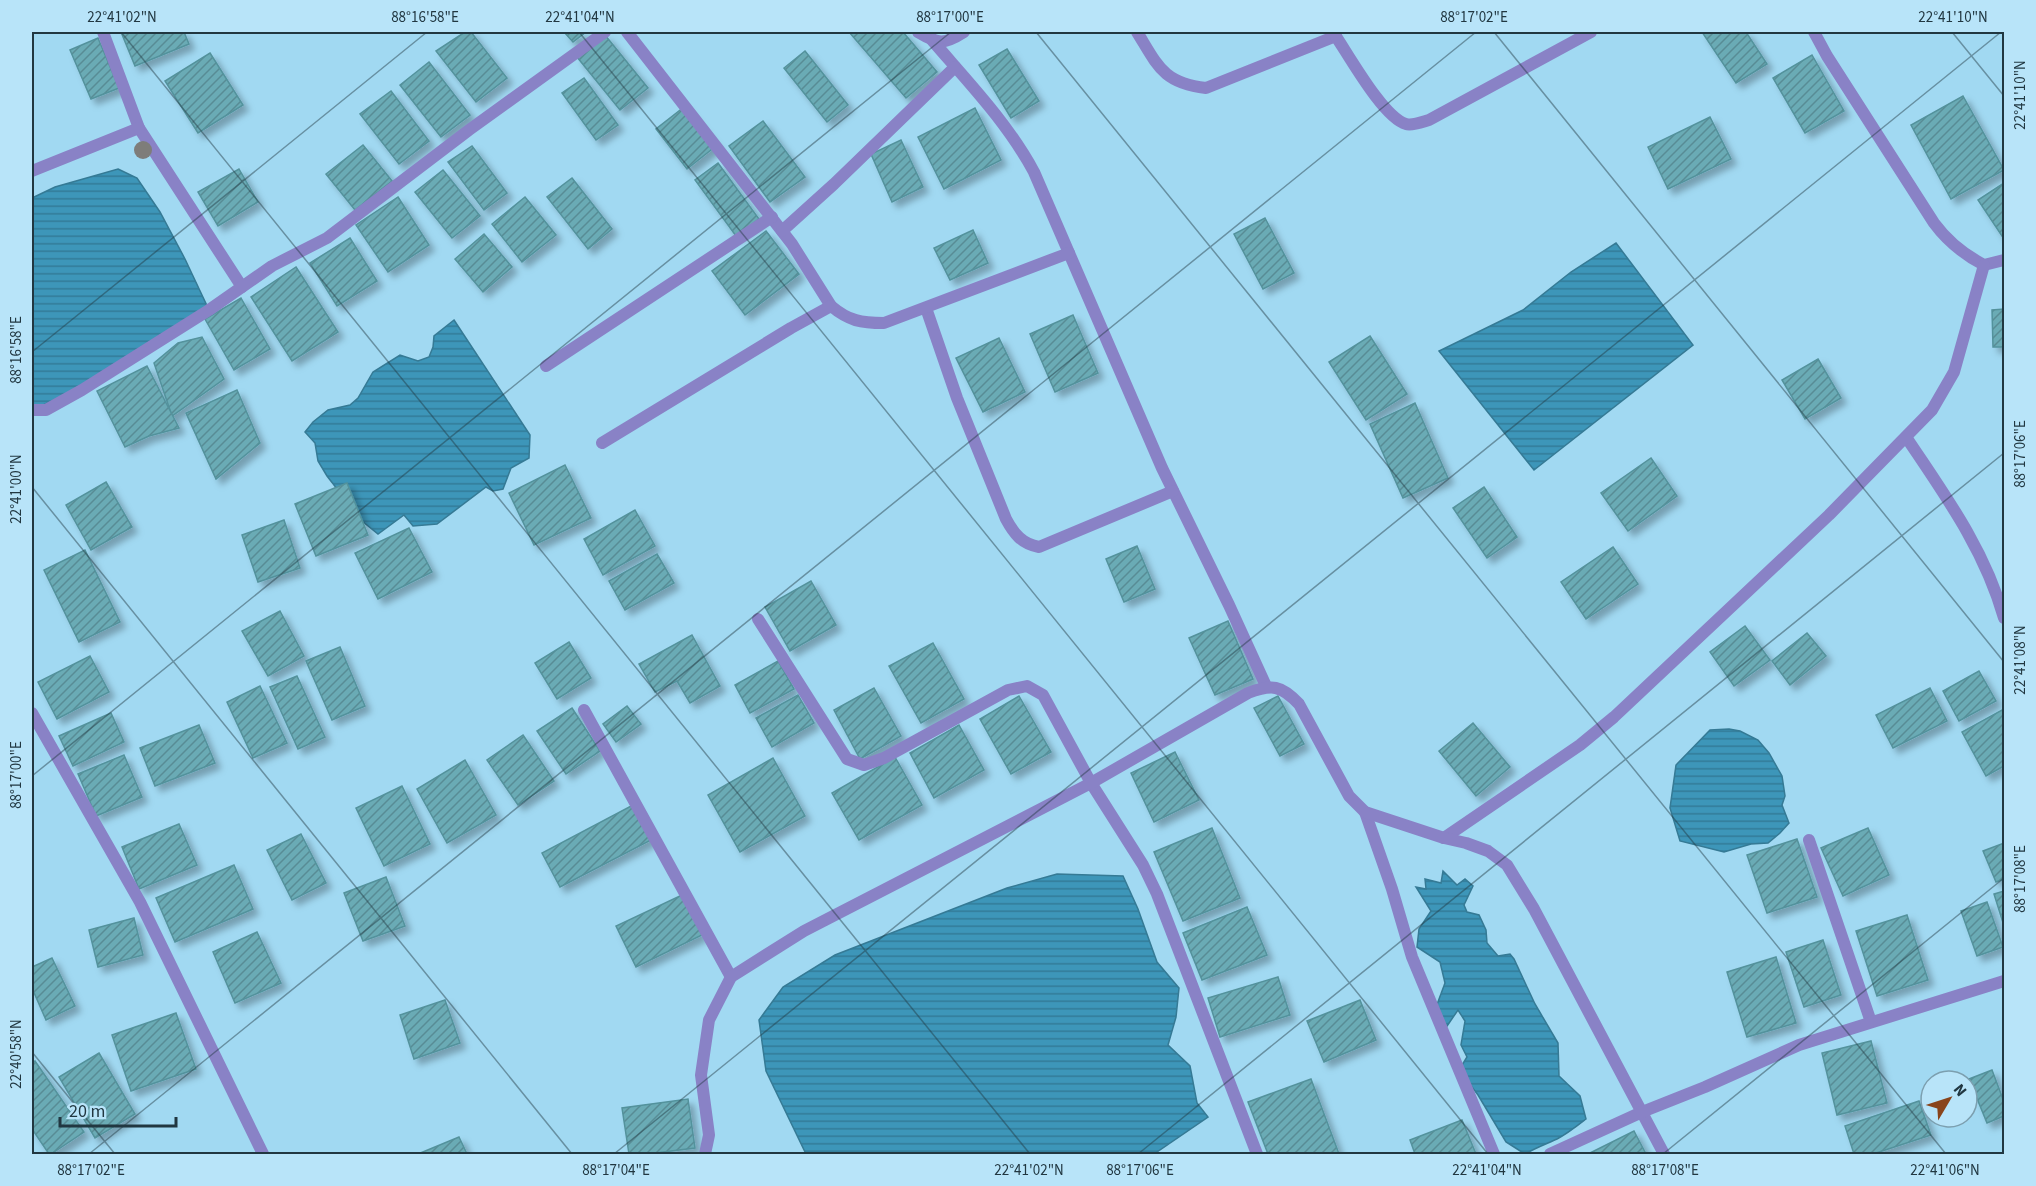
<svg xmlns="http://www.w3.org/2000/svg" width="2036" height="1186" viewBox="0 0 2036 1186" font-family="'Source Sans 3',sans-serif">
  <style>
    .water { fill: url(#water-rules); stroke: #357a95; stroke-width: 1.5 }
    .building { fill: url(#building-hatch); stroke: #53929c; stroke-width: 1.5; filter: url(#shadow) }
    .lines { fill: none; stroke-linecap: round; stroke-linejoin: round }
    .minor { stroke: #8982c6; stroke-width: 12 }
    .tree { fill: #7e7d7a }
    .ticks { fill: none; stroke: #213741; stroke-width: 1.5; stroke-opacity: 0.45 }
    .neatline { fill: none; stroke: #213741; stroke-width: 2 }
    .ticks-label { font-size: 15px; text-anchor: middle; fill: #213741 }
  </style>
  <defs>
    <pattern id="water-rules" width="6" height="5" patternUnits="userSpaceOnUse" patternTransform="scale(1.5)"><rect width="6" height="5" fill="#3d96b9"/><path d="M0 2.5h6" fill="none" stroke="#337b98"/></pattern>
    <pattern id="building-hatch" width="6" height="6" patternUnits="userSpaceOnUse" patternTransform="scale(1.5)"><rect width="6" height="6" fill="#6babb5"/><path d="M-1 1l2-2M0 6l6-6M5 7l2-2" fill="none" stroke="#588c95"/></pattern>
    <filter id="shadow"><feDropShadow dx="5.5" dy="5.5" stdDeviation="3" flood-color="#0004"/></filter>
  </defs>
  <rect width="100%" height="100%" fill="#a1d9f2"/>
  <!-- water -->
  <g class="water">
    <polygon points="118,169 137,178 160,212 185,259 209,310 90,384 32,410 32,198 55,187"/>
    <polygon points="1616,243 1693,345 1534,470 1439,351 1523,310 1571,272"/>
    <polygon points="454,320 530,435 529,458 511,468 503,489 493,491 486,487 437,524 413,526 404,515 378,534 362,521 327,476 318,461 315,443 305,432 313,422 328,410 350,405 358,398 373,372 400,355 418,361 429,357 433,347 434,336"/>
    <polygon points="1729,729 1740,731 1758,740 1769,753 1782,776 1785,796 1782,805 1789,823 1780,833 1768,843 1751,844 1724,852 1680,841 1670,808 1676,765 1710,730"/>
    <path d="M1443,871L1457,885L1465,879L1473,886L1464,905L1467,912L1479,915L1486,930L1487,943L1498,956L1510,954L1514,959L1535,1004L1558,1043L1559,1076L1580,1096L1586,1119C1577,1126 1567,1134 1557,1139C1546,1144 1535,1148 1525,1154L1506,1142L1478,1095L1459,1070L1467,1057L1461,1045L1465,1021L1458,1010L1445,1029L1435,1010L1445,983L1440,962L1417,947L1419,929L1431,911L1416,887L1426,889L1425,879L1441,883Z"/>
    <polygon points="1057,874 1123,876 1138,909 1157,962 1179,988 1176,1017 1168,1045 1190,1066 1197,1103 1208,1117 1154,1154 806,1154 766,1071 759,1020 783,987 835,955 1007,888"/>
  </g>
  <!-- building -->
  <g class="building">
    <polygon points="121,32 184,32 189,44 135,66"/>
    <polygon points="465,32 471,32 507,78 476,102 436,51"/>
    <polygon points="564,32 586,32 573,42"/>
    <polygon points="849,32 903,32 937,72 906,98"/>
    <polygon points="1702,32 1746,32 1767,64 1736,83"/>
    <polygon points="605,35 648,88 620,110 577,57"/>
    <polygon points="98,38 119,88 91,99 70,50"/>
    <polygon points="1007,49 1039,101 1011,118 979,65"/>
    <polygon points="805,51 848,105 827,122 784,68"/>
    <polygon points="210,53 243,105 198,133 165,81"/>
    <polygon points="1812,55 1844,111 1805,133 1773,78"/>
    <polygon points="429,62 470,115 441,137 400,85"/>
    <polygon points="584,78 618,125 596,140 562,93"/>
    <polygon points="391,91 429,141 399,164 360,114"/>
    <polygon points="1963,96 2004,170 1951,199 1911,125"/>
    <polygon points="684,107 716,146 687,169 656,129"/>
    <polygon points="975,108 1001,160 944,189 918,137"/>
    <polygon points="1710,117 1731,159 1668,189 1648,147"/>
    <polygon points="763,121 805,177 770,202 729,146"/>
    <polygon points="901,140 923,187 892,202 871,154"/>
    <polygon points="363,145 392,181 355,210 326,174"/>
    <polygon points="472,146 507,193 484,210 448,162"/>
    <polygon points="718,163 759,219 736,236 695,180"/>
    <polygon points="239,169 258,202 218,226 198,192"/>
    <polygon points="443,170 480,216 452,238 415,192"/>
    <polygon points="572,178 612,229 588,249 547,197"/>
    <polygon points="2004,183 2004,239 1978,200"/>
    <polygon points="398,197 429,245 388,272 356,225"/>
    <polygon points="525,197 556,235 522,262 492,224"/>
    <polygon points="1265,218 1294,273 1263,289 1234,234"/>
    <polygon points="973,230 988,263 950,280 934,248"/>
    <polygon points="766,231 799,274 745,315 712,271"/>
    <polygon points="484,234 512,267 483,292 455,259"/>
    <polygon points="350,238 377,281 337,306 310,263"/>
    <polygon points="296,267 338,332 292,361 251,297"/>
    <polygon points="241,298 270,349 234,370 205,319"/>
    <polygon points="2004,309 2004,347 1993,347 1992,310"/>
    <polygon points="1073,315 1098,373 1055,392 1030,334"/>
    <polygon points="1370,336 1407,394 1366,420 1329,362"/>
    <polygon points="202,337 224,379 172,416 154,363 178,343"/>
    <polygon points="999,338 1025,392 983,412 956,358"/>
    <polygon points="1818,359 1841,398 1805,419 1782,380"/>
    <polygon points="147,366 179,428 149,436 125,447 97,391"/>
    <polygon points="237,390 260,443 216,479 186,413"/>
    <polygon points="1415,403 1448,478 1403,498 1370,424"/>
    <polygon points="1651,458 1677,496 1628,531 1601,493"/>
    <polygon points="565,465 591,518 534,545 509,493"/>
    <polygon points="106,482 132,527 91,550 66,505"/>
    <polygon points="347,483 368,535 316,556 295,504"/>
    <polygon points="1484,487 1517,537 1487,558 1453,508"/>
    <polygon points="635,510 655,546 603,575 584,539"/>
    <polygon points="284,520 300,568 258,582 242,535"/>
    <polygon points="409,528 432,572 378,599 355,553"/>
    <polygon points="1137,546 1155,589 1124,602 1106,559"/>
    <polygon points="1613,547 1638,584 1586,619 1561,582"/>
    <polygon points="85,550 120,622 79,642 44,570"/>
    <polygon points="657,554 674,583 625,610 609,581"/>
    <polygon points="811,581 836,625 790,651 765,607"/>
    <polygon points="280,611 304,656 268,676 242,631"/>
    <polygon points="1228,621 1253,679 1215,695 1189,638"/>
    <polygon points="1745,626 1770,660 1734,686 1710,652"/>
    <polygon points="1807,633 1826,656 1790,685 1772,661"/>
    <polygon points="692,635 720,686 690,703 677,681 655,692 639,664"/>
    <polygon points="569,642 591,678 557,699 535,663"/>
    <polygon points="933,643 964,699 921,723 889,666"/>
    <polygon points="340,647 365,706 332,720 306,661"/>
    <polygon points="90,656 109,692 57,719 38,682"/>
    <polygon points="778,661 794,689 750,713 735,685"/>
    <polygon points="1979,671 1996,701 1959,721 1943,691"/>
    <polygon points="297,676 325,737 298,749 270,687"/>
    <polygon points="260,686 287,743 253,758 227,702"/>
    <polygon points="874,688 901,736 860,759 834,710"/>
    <polygon points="1930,688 1947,721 1893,748 1876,715"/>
    <polygon points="798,695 814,723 772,747 756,718"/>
    <polygon points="1019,696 1051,752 1011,774 980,719"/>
    <polygon points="1278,696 1304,744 1280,756 1254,708"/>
    <polygon points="627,706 641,724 616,742 603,724"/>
    <polygon points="572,708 600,751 566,774 537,731"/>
    <polygon points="2002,710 2004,715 2004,766 1986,776 1962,732"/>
    <polygon points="111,713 124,742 73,766 59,736"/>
    <polygon points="1473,723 1510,767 1476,796 1439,751"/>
    <polygon points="199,725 215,763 155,786 140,748"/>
    <polygon points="959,725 984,770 934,798 910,753"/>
    <polygon points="523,735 554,781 518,805 487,760"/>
    <polygon points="1175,752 1199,800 1154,822 1131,773"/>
    <polygon points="124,755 142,797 96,816 78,774"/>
    <polygon points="895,757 922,805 859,840 832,793"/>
    <polygon points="773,758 805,816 740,852 708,795"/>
    <polygon points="465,760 496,815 447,843 417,789"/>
    <polygon points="402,786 430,844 384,866 356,808"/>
    <polygon points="633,805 651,840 560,887 542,853"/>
    <polygon points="179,824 197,865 139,889 122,847"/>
    <polygon points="1212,828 1240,898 1183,921 1154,852"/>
    <polygon points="1868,828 1889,875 1843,896 1821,848"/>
    <polygon points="301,834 326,883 292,900 267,850"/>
    <polygon points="1797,839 1817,897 1767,913 1747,855"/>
    <polygon points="2004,843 2004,879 1996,882 1983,851"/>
    <polygon points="234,865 253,909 175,942 156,898"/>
    <polygon points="386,877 405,926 363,941 344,893"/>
    <polygon points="2004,891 2004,926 1994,894"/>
    <polygon points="682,895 702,935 636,967 616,926"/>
    <polygon points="1987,902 2003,947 1977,956 1961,911"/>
    <polygon points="1247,907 1267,955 1202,980 1183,933"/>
    <polygon points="1907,915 1928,980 1877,996 1856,931"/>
    <polygon points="134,918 143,955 98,967 89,930"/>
    <polygon points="257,932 281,983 235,1003 213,952"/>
    <polygon points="1823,940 1841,995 1804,1007 1786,952"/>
    <polygon points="1776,957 1796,1023 1747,1037 1727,972"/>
    <polygon points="52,958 75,1006 46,1020 32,988 32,967"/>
    <polygon points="1278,977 1290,1015 1220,1037 1208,998"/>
    <polygon points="445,1000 460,1043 414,1059 400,1015"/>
    <polygon points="1360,1000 1376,1040 1324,1062 1307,1021"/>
    <polygon points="176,1013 196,1069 131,1091 112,1035"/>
    <polygon points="1871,1041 1887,1103 1837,1115 1822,1053"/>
    <polygon points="99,1053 135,1114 95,1138 59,1077"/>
    <polygon points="35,1061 84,1132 51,1154 49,1154 32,1129 32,1064"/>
    <polygon points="1992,1070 2004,1102 2004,1116 1987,1123 1969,1079"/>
    <polygon points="1311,1079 1339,1154 1268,1154 1248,1102"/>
    <polygon points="688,1099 695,1148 647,1154 629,1154 622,1108"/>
    <polygon points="1919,1101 1931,1135 1873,1154 1854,1154 1845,1126"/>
    <polygon points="1462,1120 1476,1154 1415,1154 1410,1140"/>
    <polygon points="1634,1131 1646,1154 1588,1154"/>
    <polygon points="459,1137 467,1154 418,1154"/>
  </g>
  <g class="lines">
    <!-- minor -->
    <g class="minor">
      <polyline points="103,32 139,128 242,287"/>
      <polyline points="627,32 792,244 831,306"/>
      <path d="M918,32C938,44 944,45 964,32"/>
      <path d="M1137,32C1158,66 1163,83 1206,88L1336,36"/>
      <path d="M1333,32C1347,52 1383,118 1406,124C1412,126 1422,122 1429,120L1591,32"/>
      <path d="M1814,32L1827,56L1934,223C1948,242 1963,254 1984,265L2004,260"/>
      <path d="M932,40C968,82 1007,122 1034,172L1162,468L1229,605L1266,686"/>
      <polyline points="32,171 139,128"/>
      <polyline points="782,231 834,184 955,67"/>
      <path d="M926,308L957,398L1006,519C1014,534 1022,544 1039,547L1173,491"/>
      <polyline points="546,366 772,217"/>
      <polyline points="32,410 46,410 82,390 209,310 272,266 327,238 469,130 605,32"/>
      <path d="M1906,437C1945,495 1985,550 2004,618"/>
      <path d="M602,443L791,328L831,306C849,321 861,323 884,323L1069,253"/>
      <polyline points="758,619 847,759 864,765 884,758 1008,690 1027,686 1043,695 1091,783 1143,865 1157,894 1257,1154"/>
      <polyline points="584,710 731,977"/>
      <polyline points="32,713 140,902 263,1154"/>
      <polyline points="1365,812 1392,889 1412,957 1494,1154"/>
      <polyline points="1444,838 1580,745 1614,717 1829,515 1932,410 1954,372 1984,265"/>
      <polyline points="1809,840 1871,1022"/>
      <path d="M705,1154L709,1135L701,1075L709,1020L731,977L804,931L1091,783L1248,693C1272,684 1281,685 1299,704L1349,796L1365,812L1444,838L1466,843L1488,851L1507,865L1534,909L1664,1154"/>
      <polyline points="1550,1154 1642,1112 1705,1087 1799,1045 2004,981"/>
    </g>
  </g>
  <!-- trees -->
  <circle class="tree" cx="143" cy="150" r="9"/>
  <!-- ticks -->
  <path class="ticks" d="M121,32L1030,1154M579,32L1488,1154M1036,32L1946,1154M1494,32L2004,662M1952,32L2004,96M32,352L427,32M32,487L572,1154M32,776L951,32M32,1052L115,1154M89,1154L1476,32M614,1154L2001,32M1138,1154L2004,453M1663,1154L2004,878"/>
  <!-- border -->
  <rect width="2036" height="1186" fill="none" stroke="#b8e4f9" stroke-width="66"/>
  <!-- north arrow -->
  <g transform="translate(1949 1099) rotate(51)"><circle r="28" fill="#b8e4f9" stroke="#7c9faf" stroke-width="1.5"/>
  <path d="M0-4.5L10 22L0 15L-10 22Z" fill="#89441b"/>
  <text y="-9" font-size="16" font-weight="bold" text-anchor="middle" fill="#213741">N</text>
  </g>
  <!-- scale -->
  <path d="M60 1117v9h116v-9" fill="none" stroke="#213741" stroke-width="3"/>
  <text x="69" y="1117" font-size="18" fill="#213741" stroke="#b8e4f9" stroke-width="4.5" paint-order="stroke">20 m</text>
  <rect x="33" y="33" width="1970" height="1120" class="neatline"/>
  <g class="ticks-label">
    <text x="122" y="22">22°41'02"N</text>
    <text x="425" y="22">88°16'58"E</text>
    <text x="580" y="22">22°41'04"N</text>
    <text x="950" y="22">88°17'00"E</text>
    <text x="1474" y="22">88°17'02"E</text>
    <text x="1953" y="22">22°41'10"N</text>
    <text transform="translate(2020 95) rotate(-90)" y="5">22°41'10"N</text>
    <text transform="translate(16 350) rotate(-90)" y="5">88°16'58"E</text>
    <text transform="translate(2020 454) rotate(-90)" y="5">88°17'06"E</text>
    <text transform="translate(16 489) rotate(-90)" y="5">22°41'00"N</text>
    <text transform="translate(2020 660) rotate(-90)" y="5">22°41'08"N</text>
    <text transform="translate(16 775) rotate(-90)" y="5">88°17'00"E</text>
    <text transform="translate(2020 879) rotate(-90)" y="5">88°17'08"E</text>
    <text transform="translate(16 1054) rotate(-90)" y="5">22°40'58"N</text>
    <text x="91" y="1175">88°17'02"E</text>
    <text x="616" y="1175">88°17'04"E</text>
    <text x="1029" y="1175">22°41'02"N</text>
    <text x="1140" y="1175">88°17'06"E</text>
    <text x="1487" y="1175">22°41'04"N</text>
    <text x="1665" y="1175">88°17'08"E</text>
    <text x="1945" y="1175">22°41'06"N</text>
  </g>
</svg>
